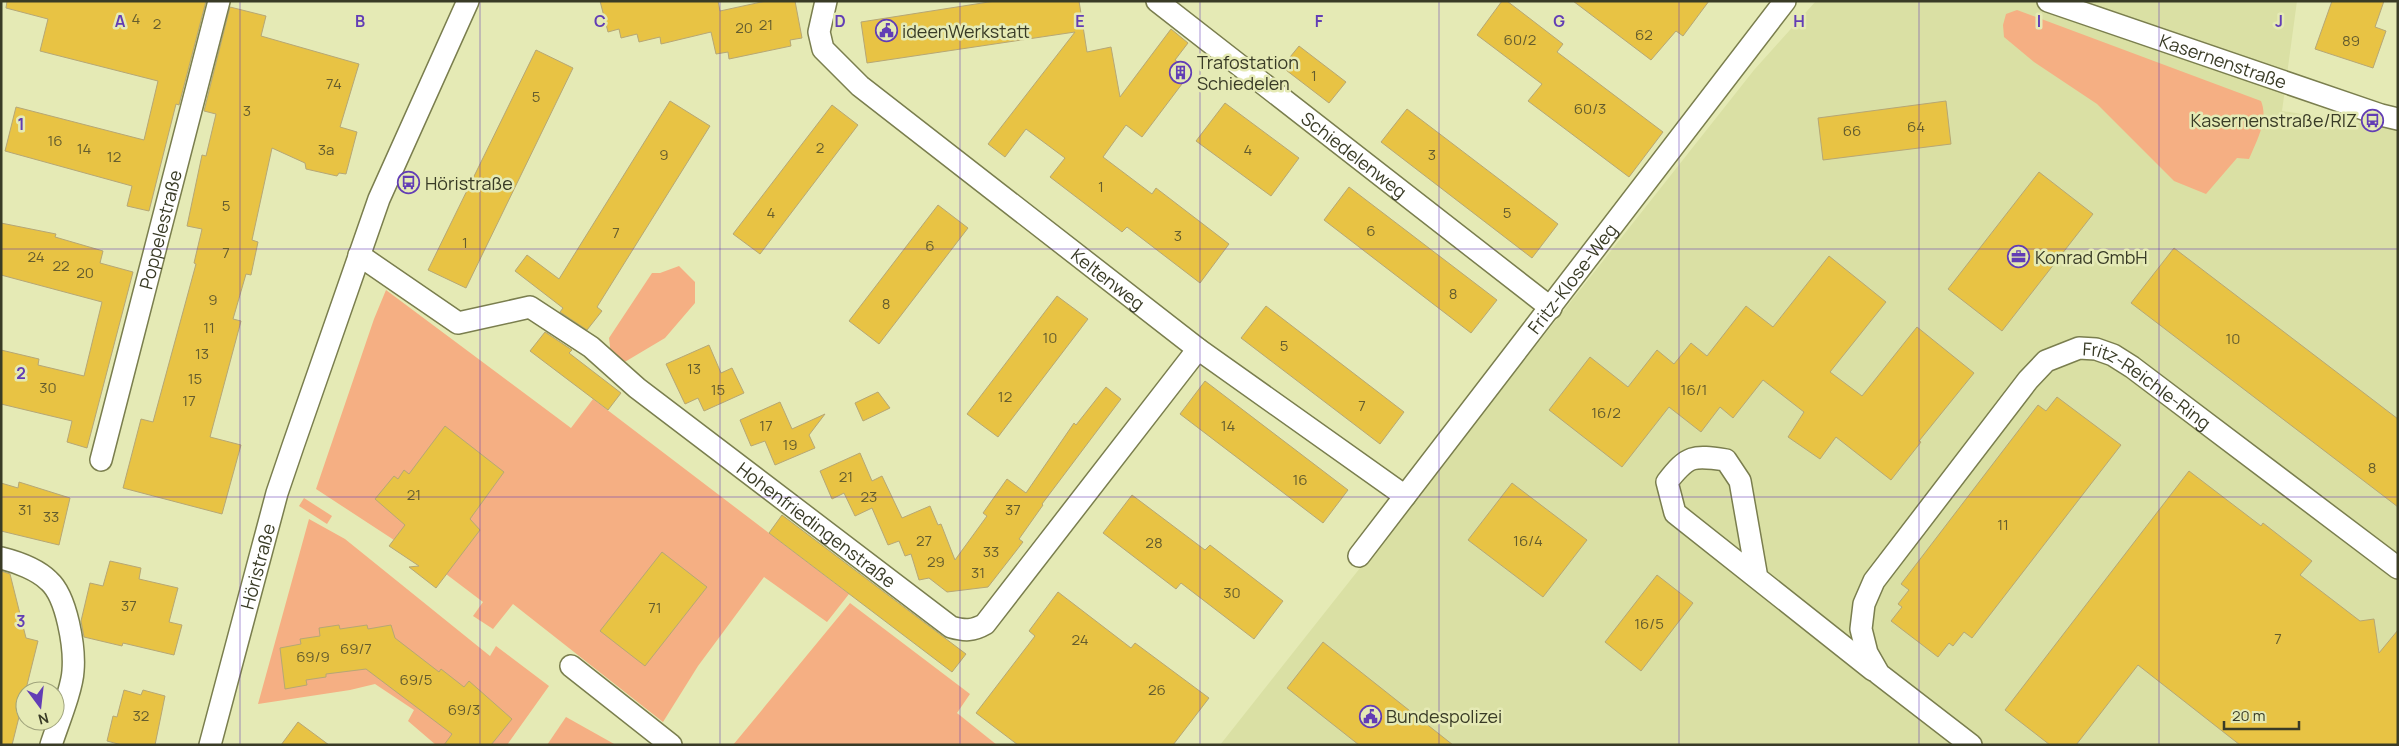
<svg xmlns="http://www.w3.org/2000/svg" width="2399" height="746" viewBox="0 0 2399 746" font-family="Manrope,sans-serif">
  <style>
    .built { fill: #dae0a4 }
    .green { fill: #f5af83 }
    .building { fill: #e8c344; stroke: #b6a775 }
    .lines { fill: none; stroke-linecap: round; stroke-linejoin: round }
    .street-casing { stroke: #7a7e4e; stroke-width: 24 }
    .street { stroke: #fff; stroke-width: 21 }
    .grid { fill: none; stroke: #623db5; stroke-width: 1; stroke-opacity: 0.55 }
    .labels { text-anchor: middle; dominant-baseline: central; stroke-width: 5; stroke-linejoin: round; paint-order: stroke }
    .number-label { font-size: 15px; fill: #655d2e }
    .poi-label { font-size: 18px; fill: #393b26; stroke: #e5eab5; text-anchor: start }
    .street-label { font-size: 18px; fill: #393b26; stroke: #e5eab5 }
    .grid-label { font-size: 16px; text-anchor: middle; font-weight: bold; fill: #623db5; stroke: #e5eab5; stroke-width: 5; stroke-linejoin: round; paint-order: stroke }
  </style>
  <rect width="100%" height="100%" fill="#e5eab5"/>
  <!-- built -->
  <polygon class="built" points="1816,1 2297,1 2282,111 2398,129 2398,745 1220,745 1754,70"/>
  <!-- green -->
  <g class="green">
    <path d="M2017,10L2261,101C2269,120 2256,142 2249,159L2237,158L2206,194L2174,181L2097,104L2034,62L2004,37L2003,25L2006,14Z"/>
    <polygon points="679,266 695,282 695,303 665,338 623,363 611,355 609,338 652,273 660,273"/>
    <polygon points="386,290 571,428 593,399 849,594 827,622 764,577 698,666 663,722 513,604 493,629 473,616 483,602 446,574 316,489 374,319"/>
    <polygon points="304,498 332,516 327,524 299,506"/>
    <polygon points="309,519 345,539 490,656 496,646 549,686 507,745 436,745 408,721 414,710 375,684 350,690 258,704"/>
    <polygon points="850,603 970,694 957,713 997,745 733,745"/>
    <polygon points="566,717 616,745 547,745"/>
  </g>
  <!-- building -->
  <g class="building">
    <polygon points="7,1 206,1 179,105 176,104 149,211 127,206 132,186 5,151 16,107 144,140 158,81 40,51 48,19 6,8"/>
    <polygon points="600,1 718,1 720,11 766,1 795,1 802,38 790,40 791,46 729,59 728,52 716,54 711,32 661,44 660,37 639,42 637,34 621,38 619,29 608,32"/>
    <polygon points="995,1 1079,1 1087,52 1111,47 1120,97 1171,29 1188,43 1175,60 1191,72 1142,137 1126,125 1103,157 1152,194 1156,188 1229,244 1200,283 1127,227 1122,232 1050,177 1065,158 1026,129 1005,157 988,144 1075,32 867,63 861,22"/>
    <polygon points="1502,1 1507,1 1563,44 1557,52 1663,132 1629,177 1528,101 1542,84 1477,35"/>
    <polygon points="1573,1 1709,1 1683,36 1676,31 1651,60"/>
    <polygon points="2332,1 2384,1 2375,27 2386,31 2373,68 2315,49"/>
    <polygon points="230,7 266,16 261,36 359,64 340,127 357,132 346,174 339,173 337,176 306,169 305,163 272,148 252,240 258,242 251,275 246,274 233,319 241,321 210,437 241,445 222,514 123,488 141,419 153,422 196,264 194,263 202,229 187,226 202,155 206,156 216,114 204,111"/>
    <polygon points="1299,46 1346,82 1329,103 1282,67"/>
    <polygon points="536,50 573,68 466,288 428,270"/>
    <polygon points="670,101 710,126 597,307 602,311 587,330 560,312 563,308 515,271 527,255 559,279"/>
    <polygon points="1946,101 1951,144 1823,160 1818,118"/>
    <polygon points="1225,103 1299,158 1271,196 1196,141"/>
    <polygon points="832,105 858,125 760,254 733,234"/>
    <polygon points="1407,109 1558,224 1532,258 1381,142"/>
    <polygon points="2039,172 2093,214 2002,331 1948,289"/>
    <polygon points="1349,187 1497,300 1471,333 1324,220"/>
    <polygon points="938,205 968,228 879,344 849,321"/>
    <polygon points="1,223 56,234 55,237 103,251 100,263 133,272 87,448 67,442 72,421 1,404 1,350 39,359 38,365 84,376 102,302 1,275"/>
    <polygon points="2174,248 2398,419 2398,507 2131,303"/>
    <polygon points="1829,256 1886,302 1830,372 1862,396 1917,327 1974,373 1919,441 1921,442 1891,480 1836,437 1820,459 1788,437 1804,412 1763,380 1733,418 1720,407 1701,432 1669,407 1622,467 1549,410 1590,357 1628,387 1657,350 1674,364 1691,343 1707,356 1746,306 1773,327"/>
    <polygon points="1057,296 1088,319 998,437 967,414"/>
    <polygon points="1266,306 1404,412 1380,444 1241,338"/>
    <polygon points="545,332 572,350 569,353 621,393 608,410 530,351"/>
    <polygon points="709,345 721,373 732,368 744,393 704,411 698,398 685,404 666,364"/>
    <polygon points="1205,381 1348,490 1323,523 1180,414"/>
    <polygon points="1106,387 1121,399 1042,504 1043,505 1019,539 1023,542 988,587 947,592 929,578 919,580 911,554 905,556 899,541 888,545 872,508 855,516 844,493 832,499 820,471 860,453 872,481 882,476 902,518 930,506 938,525 941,524 955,560 987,516 983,513 1007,479 1026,493 1074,423 1076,425"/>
    <polygon points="878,392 890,408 863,421 855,403"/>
    <polygon points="2057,397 2121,445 1972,638 1964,632 1953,646 1949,643 1938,657 1891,621 1902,607 1898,604 1909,590 1901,584 2038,405 2046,411"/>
    <polygon points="780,402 792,429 825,414 809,435 815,448 775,465 765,441 751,446 740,420"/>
    <polygon points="445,426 504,472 470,519 480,530 436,588 409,567 419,566 389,546 405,525 375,499 394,476 398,479 404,470 409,474"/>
    <polygon points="2189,471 2261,526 2263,523 2312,561 2300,575 2360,621 2374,619 2379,653 2398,630 2398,745 2240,745 2138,665 2076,745 2050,745 2005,710"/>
    <polygon points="19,482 70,498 59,545 1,531 1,483 18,488"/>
    <polygon points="1512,483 1587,540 1543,597 1468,540"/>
    <polygon points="1132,495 1205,550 1210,545 1283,601 1254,639 1181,583 1176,589 1103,533"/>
    <polygon points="782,515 966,654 952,672 769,533"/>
    <polygon points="662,552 707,587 645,666 600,631"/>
    <polygon points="110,561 141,568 139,579 178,588 169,622 182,625 174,655 123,643 122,646 84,637 81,621 90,583 103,586"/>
    <polygon points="1,571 10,574 26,638 38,641 12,745 1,745"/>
    <polygon points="1657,575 1693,603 1641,671 1605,642"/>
    <polygon points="1058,592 1131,648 1135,643 1209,698 1173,745 1018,745 976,713 1035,636 1029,631"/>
    <polygon points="339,625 340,629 367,625 368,629 391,625 395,638 439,672 441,669 464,687 469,681 512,719 491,745 444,745 452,734 366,669 326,674 326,677 306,680 307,685 285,689 280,648 301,644 300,639 320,636 319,628"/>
    <polygon points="1323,642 1453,745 1359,745 1287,688"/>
    <polygon points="124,690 141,695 143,690 165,696 155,745 122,745 107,741 113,716 117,717"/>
    <polygon points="298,722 329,745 281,745"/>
  </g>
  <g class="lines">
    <defs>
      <g id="street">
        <path id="s1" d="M826,1L819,32L823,49L860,86L1198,349L1405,496"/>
        <path id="s2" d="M1157,1L1551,308"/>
        <path id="s3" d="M2048,1L2381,115L2398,119"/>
        <path id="s4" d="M359,255L458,323L530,307L591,347L637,388L951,627C965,631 973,631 985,624L1198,349"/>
        <path id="s5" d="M101,460L219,1"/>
        <path id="s6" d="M1359,556L1785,1"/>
        <path d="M1,558C17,562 38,570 49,581C67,597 75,648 73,671C72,690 57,726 51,745"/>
        <path d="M1757,578L1740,481L1726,460C1693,455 1688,455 1667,482L1675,513L1873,670"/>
        <polyline points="571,666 671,745"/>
        <path id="s7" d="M210,745L277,493L293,446L379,199L468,1"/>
        <path id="s8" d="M1971,745L1879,674L1867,653L1861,629L1864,604L1874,581L2028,380L2046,361L2079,348L2096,349L2113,355L2132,367L2398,568"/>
      </g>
    </defs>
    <!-- street casing -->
    <use href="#street" class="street-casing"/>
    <!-- street -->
    <use href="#street" class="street"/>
  </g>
  <!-- grid -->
  <path class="grid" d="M240,1V745M480,1V745M720,1V745M960,1V745M1200,1V745M1439,1V745M1679,1V745M1919,1V745M2159,1V745M1,249H2398M1,497H2398"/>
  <!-- icons -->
  <defs>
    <symbol id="civic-ring" viewBox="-11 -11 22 22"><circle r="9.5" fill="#e5eab5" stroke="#623db5" stroke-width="1.5"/><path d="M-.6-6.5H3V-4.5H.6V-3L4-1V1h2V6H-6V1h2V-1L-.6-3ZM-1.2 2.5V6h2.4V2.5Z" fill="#623db5"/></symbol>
    <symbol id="building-ring" viewBox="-11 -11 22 22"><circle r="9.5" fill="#e5eab5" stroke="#623db5" stroke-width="1.5"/><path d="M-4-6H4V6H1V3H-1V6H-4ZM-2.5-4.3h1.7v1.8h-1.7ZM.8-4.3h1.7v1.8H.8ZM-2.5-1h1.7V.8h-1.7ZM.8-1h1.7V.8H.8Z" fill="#623db5"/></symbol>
    <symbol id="bus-ring" viewBox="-11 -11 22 22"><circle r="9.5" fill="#e5eab5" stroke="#623db5" stroke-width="1.5"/><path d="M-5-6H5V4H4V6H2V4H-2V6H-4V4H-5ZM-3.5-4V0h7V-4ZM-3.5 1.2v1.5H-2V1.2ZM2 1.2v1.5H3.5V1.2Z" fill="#623db5"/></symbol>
    <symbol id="office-ring" viewBox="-11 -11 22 22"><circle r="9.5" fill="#e5eab5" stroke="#623db5" stroke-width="1.5"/><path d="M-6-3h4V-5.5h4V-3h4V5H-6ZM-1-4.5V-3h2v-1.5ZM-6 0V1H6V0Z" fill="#623db5"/></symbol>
  </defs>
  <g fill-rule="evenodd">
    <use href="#civic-ring" x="874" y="18" width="25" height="25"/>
    <use href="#building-ring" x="1168" y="60" width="25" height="25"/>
    <use href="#bus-ring" x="2360" y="108" width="25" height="25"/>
    <use href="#bus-ring" x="396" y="170" width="25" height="25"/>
    <use href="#office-ring" x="2006" y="244" width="25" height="25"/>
    <use href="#civic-ring" x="1358" y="704" width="25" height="25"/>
  </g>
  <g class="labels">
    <!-- number labels -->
    <g class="number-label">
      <text x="136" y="18">4</text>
      <text x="157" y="23">2</text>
      <text x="766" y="24">21</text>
      <text x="744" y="27">20</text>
      <text x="1644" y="34">62</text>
      <text x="1520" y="39">60/2</text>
      <text x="2351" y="40">89</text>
      <text x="1314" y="75">1</text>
      <text x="334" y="83">74</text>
      <text x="536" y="96">5</text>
      <text x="1590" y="108">60/3</text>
      <text x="247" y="110">3</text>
      <text x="1916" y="126">64</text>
      <text x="1852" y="130">66</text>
      <text x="55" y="140">16</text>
      <text x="820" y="147">2</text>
      <text x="84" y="148">14</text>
      <text x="326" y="149">3a</text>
      <text x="1248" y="149">4</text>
      <text x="664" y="154">9</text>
      <text x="1432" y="154">3</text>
      <text x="114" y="156">12</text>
      <text x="1101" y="186">1</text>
      <text x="226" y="205">5</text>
      <text x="771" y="212">4</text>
      <text x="1507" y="212">5</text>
      <text x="1371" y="230">6</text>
      <text x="616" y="232">7</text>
      <text x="1178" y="235">3</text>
      <text x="465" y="242">1</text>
      <text x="930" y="245">6</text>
      <text x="226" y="252">7</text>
      <text x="36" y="256">24</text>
      <text x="61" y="265">22</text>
      <text x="85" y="272">20</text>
      <text x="1453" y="293">8</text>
      <text x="213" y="299">9</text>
      <text x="886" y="303">8</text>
      <text x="209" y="327">11</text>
      <text x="1050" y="337">10</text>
      <text x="2233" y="338">10</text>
      <text x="1284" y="345">5</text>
      <text x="202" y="353">13</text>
      <text x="694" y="368">13</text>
      <text x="195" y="378">15</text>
      <text x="48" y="387">30</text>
      <text x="718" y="389">15</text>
      <text x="1694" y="389">16/1</text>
      <text x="1005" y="396">12</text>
      <text x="189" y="400">17</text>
      <text x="1362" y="405">7</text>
      <text x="1606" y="412">16/2</text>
      <text x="766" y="425">17</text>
      <text x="1228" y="425">14</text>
      <text x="790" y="444">19</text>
      <text x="2372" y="467">8</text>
      <text x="846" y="476">21</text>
      <text x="1300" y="479">16</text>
      <text x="414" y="494">21</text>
      <text x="869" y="496">23</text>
      <text x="25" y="509">31</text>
      <text x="1013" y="509">37</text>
      <text x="51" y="516">33</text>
      <text x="2003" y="524">11</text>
      <text x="924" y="540">27</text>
      <text x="1528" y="540">16/4</text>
      <text x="1154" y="542">28</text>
      <text x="991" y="551">33</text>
      <text x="936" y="561">29</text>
      <text x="978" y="572">31</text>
      <text x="1232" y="592">30</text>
      <text x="129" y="605">37</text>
      <text x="655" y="607">71</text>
      <text x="1649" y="623">16/5</text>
      <text x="2278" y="638">7</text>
      <text x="1080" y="639">24</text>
      <text x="356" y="648">69/7</text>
      <text x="313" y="656">69/9</text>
      <text x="416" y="679">69/5</text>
      <text x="1157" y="689">26</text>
      <text x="464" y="709">69/3</text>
      <text x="141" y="715">32</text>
    </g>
    <!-- poi labels -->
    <g class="poi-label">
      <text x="902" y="31">ideenWerkstatt</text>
      <text x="1197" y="62">Trafostation<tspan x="1197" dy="21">Schiedelen</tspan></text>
      <text x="2357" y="120" text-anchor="end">Kasernenstraße/RIZ</text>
      <text x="425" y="183">Höristraße</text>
      <text x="2035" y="257">Konrad GmbH</text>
      <text x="1386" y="716">Bundespolizei</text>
    </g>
    <!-- street labels -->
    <g class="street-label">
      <text stroke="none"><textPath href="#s3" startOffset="185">Kasernenstraße</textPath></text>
      <text stroke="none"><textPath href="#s2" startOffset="250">Schiedelenweg</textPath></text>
      <text stroke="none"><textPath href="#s5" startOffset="238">Poppelestraße</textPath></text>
      <text stroke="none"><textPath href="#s1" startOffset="416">Keltenweg</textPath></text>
      <text stroke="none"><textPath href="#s6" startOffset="350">Fritz-Klose-Weg</textPath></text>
      <text stroke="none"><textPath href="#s8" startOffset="609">Fritz-Reichle-Ring</textPath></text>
      <text stroke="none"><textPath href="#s4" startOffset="554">Hohenfriedingenstraße</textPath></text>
      <text stroke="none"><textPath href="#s7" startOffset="185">Höristraße</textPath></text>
    </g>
  </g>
  <g class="grid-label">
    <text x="120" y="27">A</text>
    <text x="360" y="27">B</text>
    <text x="600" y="27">C</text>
    <text x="840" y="27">D</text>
    <text x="1080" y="27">E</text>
    <text x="1319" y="27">F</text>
    <text x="1559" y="27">G</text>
    <text x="1799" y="27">H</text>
    <text x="2039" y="27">I</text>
    <text x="2279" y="27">J</text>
    <text x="21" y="130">1</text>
    <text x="21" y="379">2</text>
    <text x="21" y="627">3</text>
  </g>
  <!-- border -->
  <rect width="2399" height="746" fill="none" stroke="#393b26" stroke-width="5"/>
  <!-- north arrow -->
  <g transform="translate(40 706) rotate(165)"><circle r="24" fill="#e5eab5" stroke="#a0a47c"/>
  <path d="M0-4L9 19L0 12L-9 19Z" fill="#623db5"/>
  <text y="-8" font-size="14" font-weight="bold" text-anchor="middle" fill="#393b26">N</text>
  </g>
  <!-- scale -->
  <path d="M2224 721v8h75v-8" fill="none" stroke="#393b26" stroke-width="2.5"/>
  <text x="2232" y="721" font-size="15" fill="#393b26" stroke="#e5eab5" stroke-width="4" paint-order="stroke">20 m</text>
</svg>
